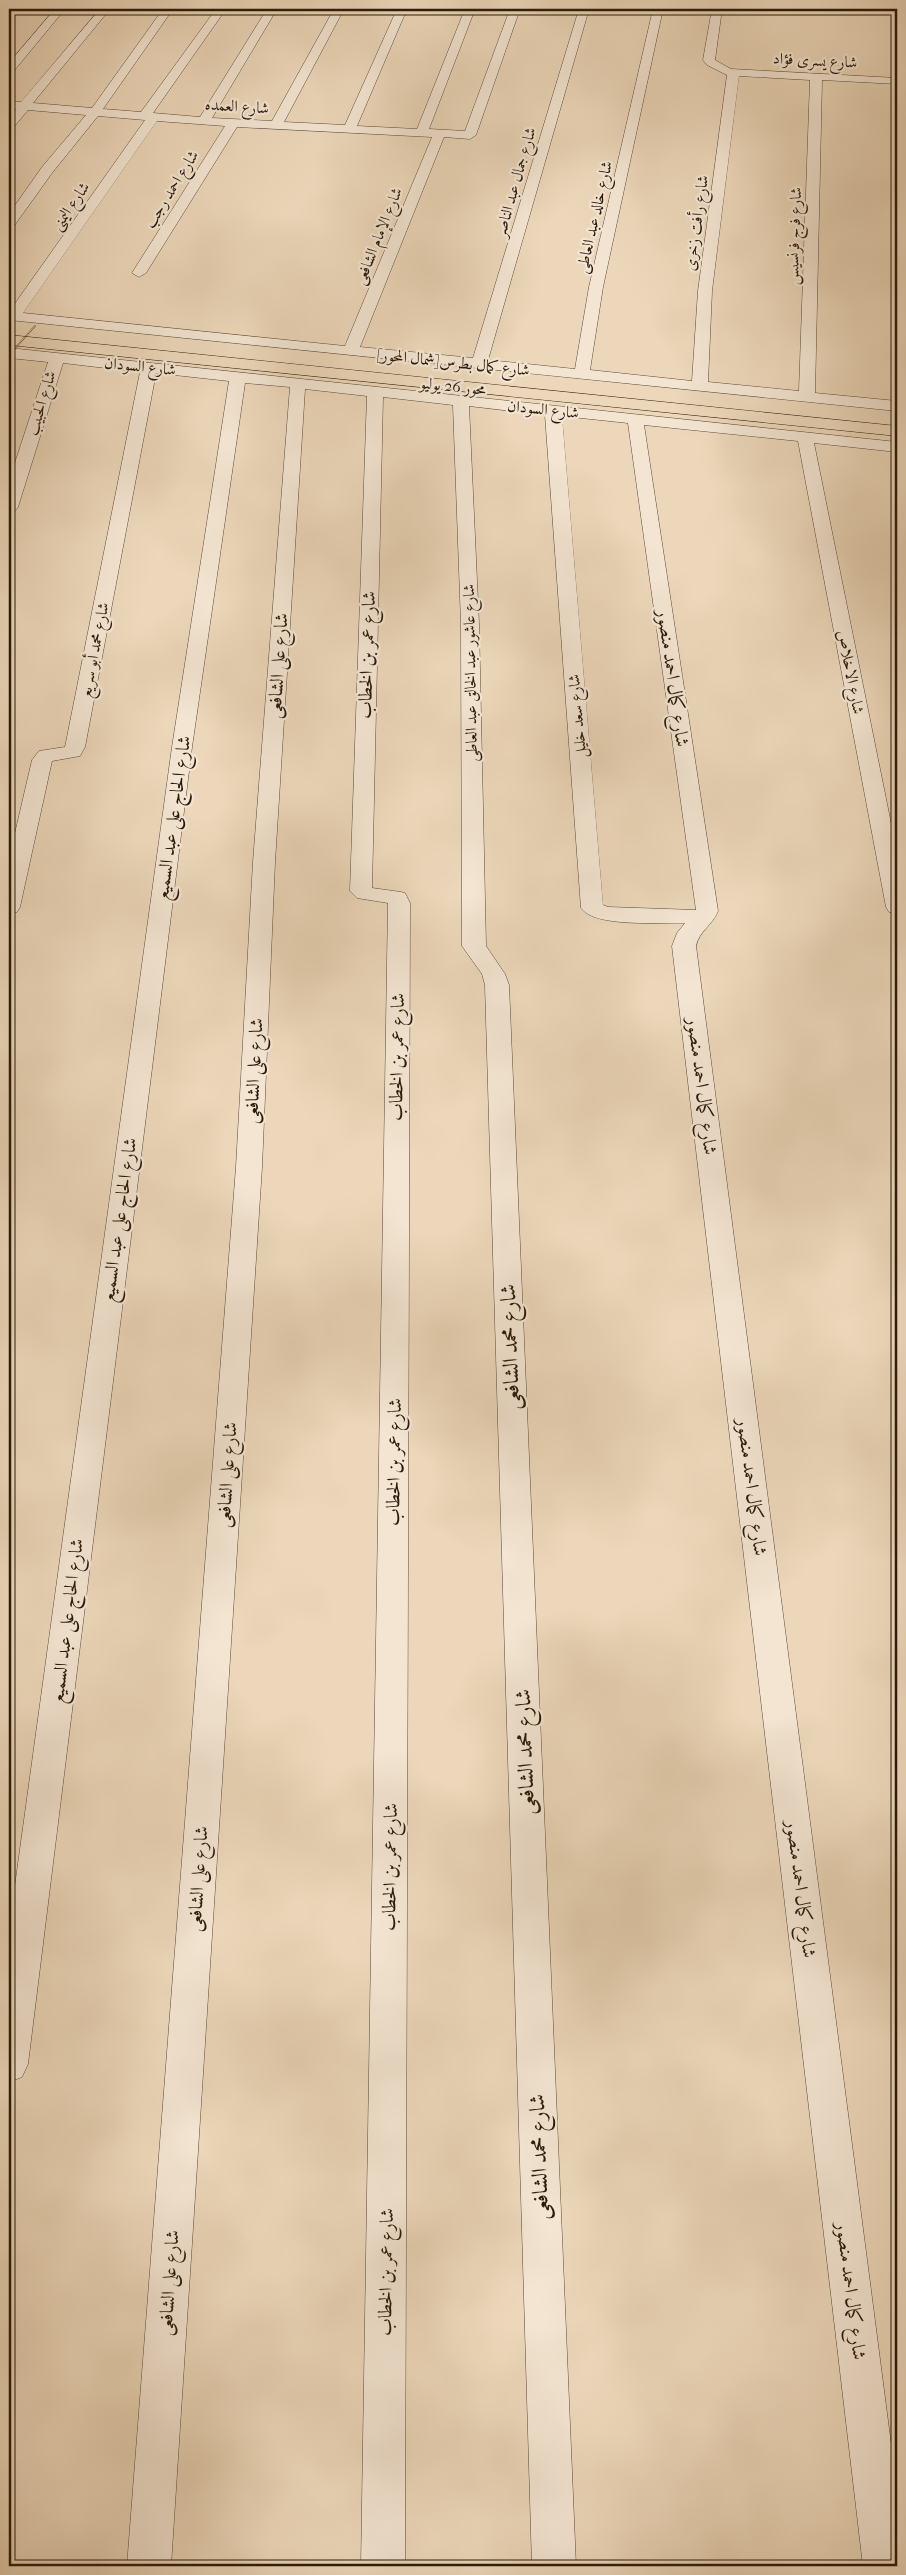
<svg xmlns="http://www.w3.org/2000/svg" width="906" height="2575" viewBox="0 0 906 2575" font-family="'IM FELL French Canon',Amiri,serif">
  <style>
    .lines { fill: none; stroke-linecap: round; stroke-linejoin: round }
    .minor-casing { stroke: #5a4937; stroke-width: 1 }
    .highway-casing { stroke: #291a0b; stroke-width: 1 }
    .minor { fill: #f3e5d2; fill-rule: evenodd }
    .highway { fill: #ecd7ba; fill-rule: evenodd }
    .path-bridge { stroke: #291a0b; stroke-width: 2; stroke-dasharray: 0.5 1; stroke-linecap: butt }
    .labels { text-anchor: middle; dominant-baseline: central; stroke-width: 4.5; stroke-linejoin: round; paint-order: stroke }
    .far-street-label { font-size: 16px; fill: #291a0b; stroke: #f3e5d2 }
    .street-label { font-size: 19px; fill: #291a0b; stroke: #f3e5d2 }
    .near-street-label { font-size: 22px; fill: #291a0b; stroke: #f3e5d2 }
  </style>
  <rect width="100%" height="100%" fill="#ecd7ba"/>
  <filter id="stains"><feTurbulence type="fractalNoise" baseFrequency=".004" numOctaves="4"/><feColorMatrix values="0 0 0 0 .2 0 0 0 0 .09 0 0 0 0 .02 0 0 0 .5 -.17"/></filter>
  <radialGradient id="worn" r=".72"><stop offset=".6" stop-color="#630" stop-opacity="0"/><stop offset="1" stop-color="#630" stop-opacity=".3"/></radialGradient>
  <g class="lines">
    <defs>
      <g id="minor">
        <polygon points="55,9 65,9 13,72 9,73 9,63"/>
        <path d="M100,9H110L33,103L92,108L163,9H173L103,109L141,112L216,9H226L153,113L200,117L267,9H277L212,118L272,121L334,9H344L284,122L345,125L397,9H407L357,126L417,129L465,9H475L429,129L465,131L510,9H520L476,135L470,139L444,137L360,347L473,358L579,9H589L488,360L575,369L589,287L653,9H663L603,287L590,370L692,381L698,291L727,75L707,65L703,60L712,9H722L715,60L731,69L897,78V84L822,80L815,393L897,401V411L9,320V312L145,120L98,116L52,173L14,226L9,227V214L42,167L86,115L28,110L13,128L9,129V118L16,109H9V101L21,102ZM739,76L810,80L799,391L708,382L712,291ZM157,121L225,126L132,273L139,277L146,273L237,127L432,137L345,346L23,313Z"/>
        <path d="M9,348L897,442V452L814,443L897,853V914L889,912L886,907L798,441L644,425L718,911C713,925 699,931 696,946L897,2490V2566H863L672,946L677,933L685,923C661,922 595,928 581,908L545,415L469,406L479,624L486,946L505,974L509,985L576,2566H532L485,985L482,974L462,946L461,624L453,405L383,397L372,888L401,892L405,893L410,903L405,2566H361L388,903L357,898L350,891L367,396L305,389L275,862L262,1167L171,2566H127L236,1167L253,862L290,387L245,383L192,747L28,2064L22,2077L9,2082V1929L172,747L229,381L156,373L85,747L80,756L52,761L20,907L17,912L9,914V859L32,760L39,751L65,747L140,372L63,363L18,507L15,511L9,512V481L48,362L9,358ZM562,416L628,423L696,910L608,907L603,905Z"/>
      </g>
      <polygon id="highway" points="9,335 897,426 897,436 9,345"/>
    </defs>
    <!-- minor casing -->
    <use href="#minor" class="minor-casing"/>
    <!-- highway casing -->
    <use href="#highway" class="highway-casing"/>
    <!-- minor -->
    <use href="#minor" class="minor"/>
    <!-- highway -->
    <use href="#highway" class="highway"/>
    <!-- path-bridge -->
    <polyline class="path-bridge" points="9,355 36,325"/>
  </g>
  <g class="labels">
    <!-- far-street labels -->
    <g class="far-street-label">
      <text transform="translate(815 60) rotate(3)">شارع يسرى فؤاد</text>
      <text transform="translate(237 106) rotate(4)">شارع العمده</text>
      <text transform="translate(515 182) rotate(-74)">شارع جمال عبد الناصر</text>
      <text transform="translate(171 189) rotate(-58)">شارع احمد رجب</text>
      <text transform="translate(70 206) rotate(-55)">شارع اليمنى</text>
      <text transform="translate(594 217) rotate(-77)">شارع خالد عبد العاطى</text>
      <text transform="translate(696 223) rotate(-82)">شارع رأفت زخرى</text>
      <text transform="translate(378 236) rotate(-68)">شارع الإمام الشافعى</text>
      <text transform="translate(794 236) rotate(-88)">شارع فرج فرنسيس</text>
      <text transform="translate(453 362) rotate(6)">شارع كمال بطرس[شمال المحور]</text>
      <text transform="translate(140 366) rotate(6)">شارع السودان</text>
      <text transform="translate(453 386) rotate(6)">محور 26 يوليو</text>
      <text transform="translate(41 403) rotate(-73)">شارع الحبيب</text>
      <text transform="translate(543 409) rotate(6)">شارع السودان</text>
      <text transform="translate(94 650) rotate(-79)">شارع محمد أبو سريع</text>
      <text transform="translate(851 672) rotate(79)">شارع الاخلاص</text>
      <text transform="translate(470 673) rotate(-91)">شارع عاشور عبد الخالق عبد العاطى</text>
      <text transform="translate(577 716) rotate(-95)">شارع سعد خليل</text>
    </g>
    <!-- street labels -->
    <g class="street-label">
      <text transform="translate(367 655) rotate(-88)">شارع عمر بن الخطاب</text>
      <text transform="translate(278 666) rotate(-86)">شارع على الشافعى</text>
      <text transform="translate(673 678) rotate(82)">شارع كمال احمد منصور</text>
      <text transform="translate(173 818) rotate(-82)">شارع الحاج على عبد السميع</text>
      <text transform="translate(397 1057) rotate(-89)">شارع عمر بن الخطاب</text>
      <text transform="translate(254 1071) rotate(-87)">شارع على الشافعى</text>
      <text transform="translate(702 1086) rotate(83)">شارع كمال احمد منصور</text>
      <text transform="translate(119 1220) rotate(-82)">شارع الحاج على عبد السميع</text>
      <text transform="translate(394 1462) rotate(-89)">شارع عمر بن الخطاب</text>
      <text transform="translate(227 1475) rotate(-86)">شارع على الشافعى</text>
      <text transform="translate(752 1487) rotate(83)">شارع كمال احمد منصور</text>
      <text transform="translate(67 1621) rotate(-83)">شارع الحاج على عبد السميع</text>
      <text transform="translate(390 1867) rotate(-89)">شارع عمر بن الخطاب</text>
      <text transform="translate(198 1879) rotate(-86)">شارع على الشافعى</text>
      <text transform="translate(801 1889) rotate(83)">شارع كمال احمد منصور</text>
      <text transform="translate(386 2272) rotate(-89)">شارع عمر بن الخطاب</text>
      <text transform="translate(169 2283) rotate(-86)">شارع على الشافعى</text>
      <text transform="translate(851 2291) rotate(83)">شارع كمال احمد منصور</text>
    </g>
    <!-- near-street labels -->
    <g class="near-street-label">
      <text transform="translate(510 1347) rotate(-92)">شارع محمد الشافعى</text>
      <text transform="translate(525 1752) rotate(-92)">شارع محمد الشافعى</text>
      <text transform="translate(539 2157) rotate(-92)">شارع محمد الشافعى</text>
    </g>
  </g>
  <!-- margin -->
  <rect width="906" height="2575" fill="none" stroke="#ecd7ba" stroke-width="30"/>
  <rect x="10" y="10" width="886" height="2555" fill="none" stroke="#291a0b" stroke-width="2.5"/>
  <rect x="15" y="15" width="876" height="2545" fill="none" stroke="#291a0b"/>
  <rect width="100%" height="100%" filter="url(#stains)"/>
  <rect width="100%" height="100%" fill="url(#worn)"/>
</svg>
